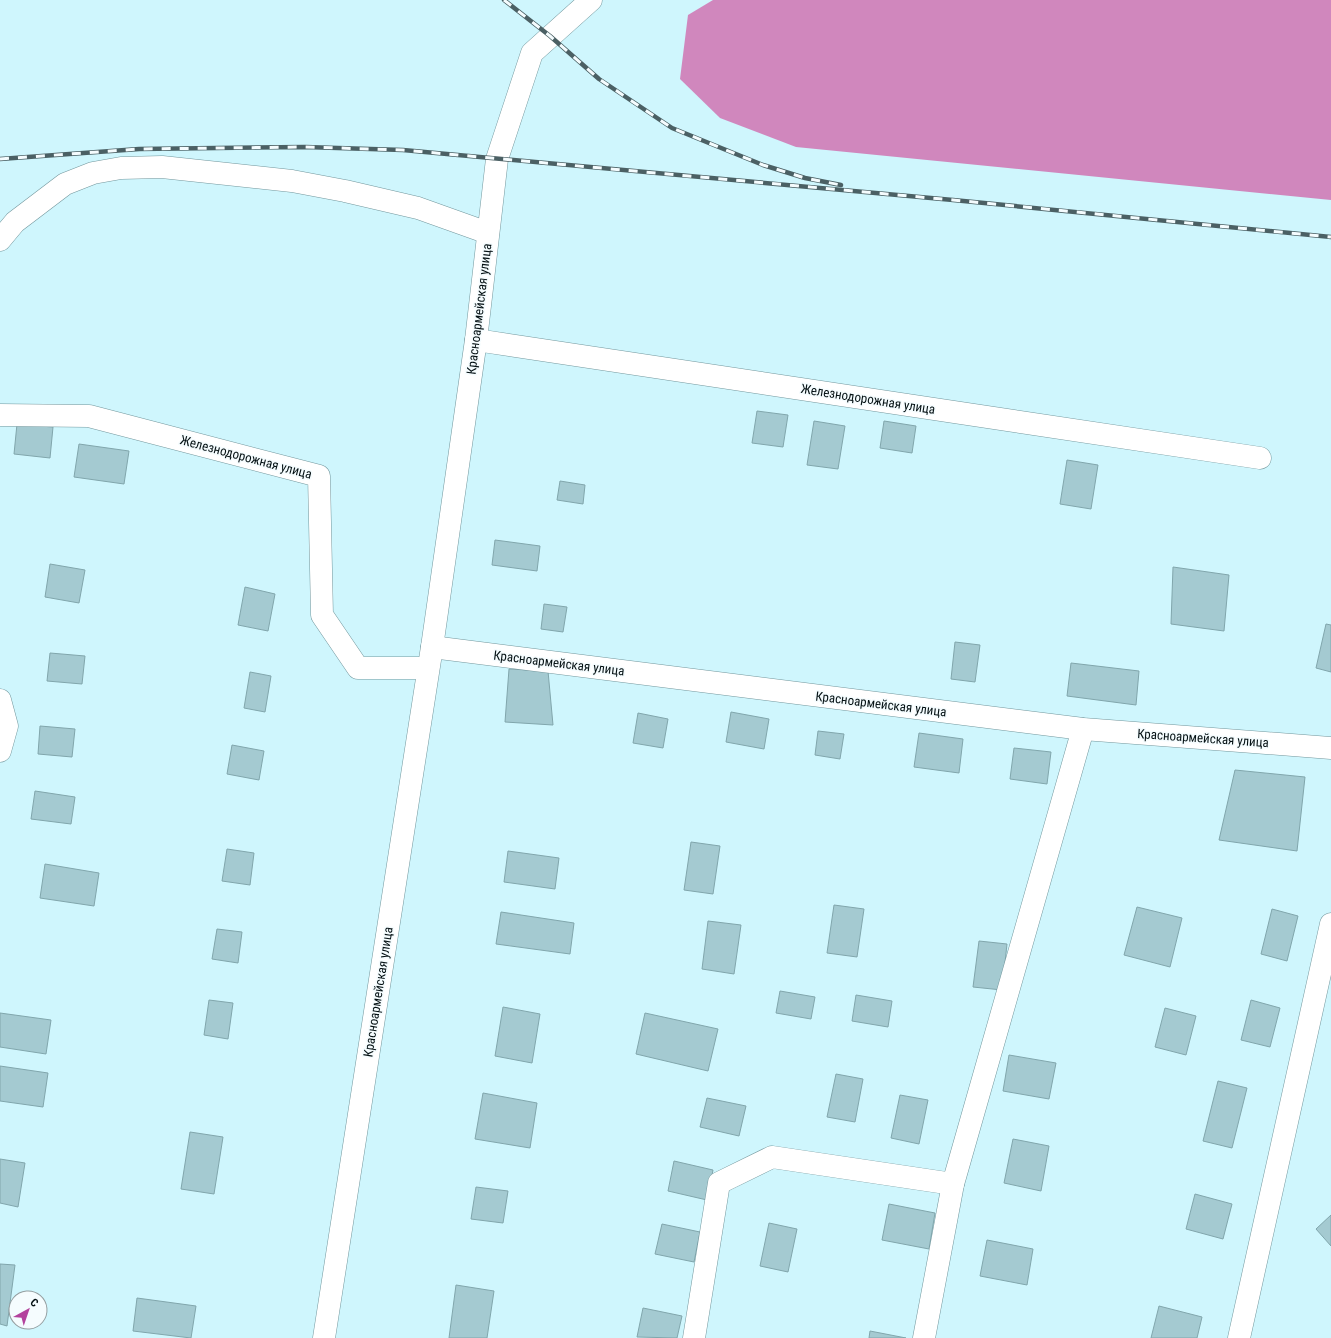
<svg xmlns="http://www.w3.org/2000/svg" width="1331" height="1338" viewBox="0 0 1331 1338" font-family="'Roboto Condensed',sans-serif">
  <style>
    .water { fill: #d087bd }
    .building { fill: #a4cad1; stroke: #81a6ac }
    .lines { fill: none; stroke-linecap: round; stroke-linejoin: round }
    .minor-casing { stroke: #73979d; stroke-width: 23 }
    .minor { stroke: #fff; stroke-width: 22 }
    .rail-casing { stroke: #4b6064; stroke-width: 4.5 }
    .rail { stroke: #f5fcfe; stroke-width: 3; stroke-dasharray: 9; stroke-linecap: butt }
    .labels { text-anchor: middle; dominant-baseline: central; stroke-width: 3; stroke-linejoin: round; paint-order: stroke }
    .street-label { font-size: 13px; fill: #041013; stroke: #f5fcfe }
  </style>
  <rect width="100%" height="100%" fill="#cff6fd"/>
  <!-- water -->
  <polygon class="water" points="713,0 1331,0 1331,200 796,147 720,118 680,79 688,15"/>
  <!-- building -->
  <g class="building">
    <polygon points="757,411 788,415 783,447 752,443"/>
    <polygon points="814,421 845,426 838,469 807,465"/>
    <polygon points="884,421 916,426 912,453 880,448"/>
    <polygon points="17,424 53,427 50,458 14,454"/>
    <polygon points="79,444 129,451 124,484 74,477"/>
    <polygon points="1067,460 1098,465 1091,509 1060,504"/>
    <polygon points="560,481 585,485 583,504 557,500"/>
    <polygon points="495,540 540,546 537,571 492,565"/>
    <polygon points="50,564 85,570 79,603 45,597"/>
    <polygon points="1173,567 1229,575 1224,631 1171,624"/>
    <polygon points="245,587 275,594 268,631 238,625"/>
    <polygon points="544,604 567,607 563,632 541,629"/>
    <polygon points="1326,624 1331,625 1331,672 1316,668"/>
    <polygon points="955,642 980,645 975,682 951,679"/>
    <polygon points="50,653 85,656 82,684 47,681"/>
    <polygon points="1071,663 1139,671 1136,705 1067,696"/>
    <polygon points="509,669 548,671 553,725 505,722"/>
    <polygon points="250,672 271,676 265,712 244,708"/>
    <polygon points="731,712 769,719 764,749 726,742"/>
    <polygon points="638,713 668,719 663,748 633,743"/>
    <polygon points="40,726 75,729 72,757 38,754"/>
    <polygon points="818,731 844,734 840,759 815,755"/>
    <polygon points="919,733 963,739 959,773 914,767"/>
    <polygon points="232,745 264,751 259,780 227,774"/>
    <polygon points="1014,748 1051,752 1047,784 1010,779"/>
    <polygon points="1235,770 1305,777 1297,851 1219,840"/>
    <polygon points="35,791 75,797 71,824 31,819"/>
    <polygon points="691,842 720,846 713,894 684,890"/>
    <polygon points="227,849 254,853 250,885 222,881"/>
    <polygon points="508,851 559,858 555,889 504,882"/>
    <polygon points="45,864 99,873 94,906 40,898"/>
    <polygon points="834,905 864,909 857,957 827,953"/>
    <polygon points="1137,907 1182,918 1170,967 1124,955"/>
    <polygon points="1272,909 1298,916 1287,961 1261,954"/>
    <polygon points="501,912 574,923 570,954 496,944"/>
    <polygon points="708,921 741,925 734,974 702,969"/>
    <polygon points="217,929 242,932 238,963 212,959"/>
    <polygon points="979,941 1007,944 1002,990 973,987"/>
    <polygon points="780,991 815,997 811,1019 776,1013"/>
    <polygon points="856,995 892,1001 888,1027 852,1021"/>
    <polygon points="209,1000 233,1003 228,1039 204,1035"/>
    <polygon points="1251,1000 1280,1008 1270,1047 1241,1040"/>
    <polygon points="503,1007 540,1014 532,1063 495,1056"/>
    <polygon points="1165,1008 1196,1016 1186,1055 1155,1047"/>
    <polygon points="0,1013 51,1020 46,1054 0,1047"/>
    <polygon points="645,1013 718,1029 708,1071 636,1054"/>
    <polygon points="1009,1055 1056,1063 1049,1099 1003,1091"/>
    <polygon points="0,1066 48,1073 43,1107 0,1101"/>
    <polygon points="836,1074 863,1079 855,1122 827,1117"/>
    <polygon points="1218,1081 1247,1088 1232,1148 1203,1141"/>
    <polygon points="483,1093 537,1103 530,1148 475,1139"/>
    <polygon points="900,1095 928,1100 919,1144 891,1138"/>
    <polygon points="707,1098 746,1106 739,1136 700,1127"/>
    <polygon points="190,1132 223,1137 214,1194 181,1189"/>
    <polygon points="1013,1139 1049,1146 1041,1191 1004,1183"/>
    <polygon points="0,1159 25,1163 18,1207 0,1203"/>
    <polygon points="674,1161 713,1170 707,1200 668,1191"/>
    <polygon points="476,1187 508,1191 503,1223 471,1219"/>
    <polygon points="1195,1194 1232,1204 1223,1239 1186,1229"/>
    <polygon points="889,1204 935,1213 929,1249 882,1240"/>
    <polygon points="1331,1215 1331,1246 1316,1229"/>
    <polygon points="769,1223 797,1229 788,1272 760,1266"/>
    <polygon points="662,1224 700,1232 694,1262 655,1254"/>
    <polygon points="987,1240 1033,1249 1027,1285 980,1276"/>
    <polygon points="0,1264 15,1265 7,1326 0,1324"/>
    <polygon points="456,1285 494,1291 487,1338 449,1338"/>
    <polygon points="137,1298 196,1306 191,1338 133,1331"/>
    <polygon points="1159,1306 1202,1317 1197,1338 1151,1338"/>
    <polygon points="643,1308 682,1316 677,1338 637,1337"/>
    <polygon points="870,1331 906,1338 869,1338"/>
  </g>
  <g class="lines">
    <defs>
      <g id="minor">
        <polyline points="0,240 15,222 65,184 93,173 121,168 162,167 292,181 345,191 418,208 488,233"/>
        <polyline points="476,340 1260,458"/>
        <polyline points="0,415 89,416 319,476 322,615 358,668 428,668"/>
        <polyline points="432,647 1083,729 1331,748"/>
        <polyline points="0,700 7,726 0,751"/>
        <polyline points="324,1338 432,647 476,340 497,159 532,53 591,0"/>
        <polyline points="694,1338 719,1183 772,1157 953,1184"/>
        <polyline points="924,1338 953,1184 1083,729"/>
        <polyline points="1239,1338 1331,924"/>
      </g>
    </defs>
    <!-- minor casing -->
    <use href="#minor" class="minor-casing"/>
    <!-- minor -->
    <use href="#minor" class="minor"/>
    <defs>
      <g id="rail">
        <polyline points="504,0 550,36 599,79 672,128 763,165 805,178 841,185"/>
        <polyline points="0,159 139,149 305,147 403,150 953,200 1331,237"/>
      </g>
    </defs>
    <!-- rail casing -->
    <use href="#rail" class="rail-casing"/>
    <!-- rail -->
    <use href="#rail" class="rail"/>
  </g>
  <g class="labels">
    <!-- street labels -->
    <g class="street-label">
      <text transform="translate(479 309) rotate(-83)">Красноармейская улица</text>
      <text transform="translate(868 399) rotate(9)">Железнодорожная улица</text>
      <text transform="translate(246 457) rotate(15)">Железнодорожная улица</text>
      <text transform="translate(559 663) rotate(7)">Красноармейская улица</text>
      <text transform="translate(881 704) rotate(7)">Красноармейская улица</text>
      <text transform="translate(1203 738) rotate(4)">Красноармейская улица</text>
      <text transform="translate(378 992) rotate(-81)">Красноармейская улица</text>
    </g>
  </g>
  <!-- north arrow -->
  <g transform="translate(28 1310) rotate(40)"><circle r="19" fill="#f5fcfe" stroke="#959ea0"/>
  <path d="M0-3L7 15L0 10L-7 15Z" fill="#b3429d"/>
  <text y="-6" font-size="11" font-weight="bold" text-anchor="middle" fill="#041013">С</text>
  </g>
</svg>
